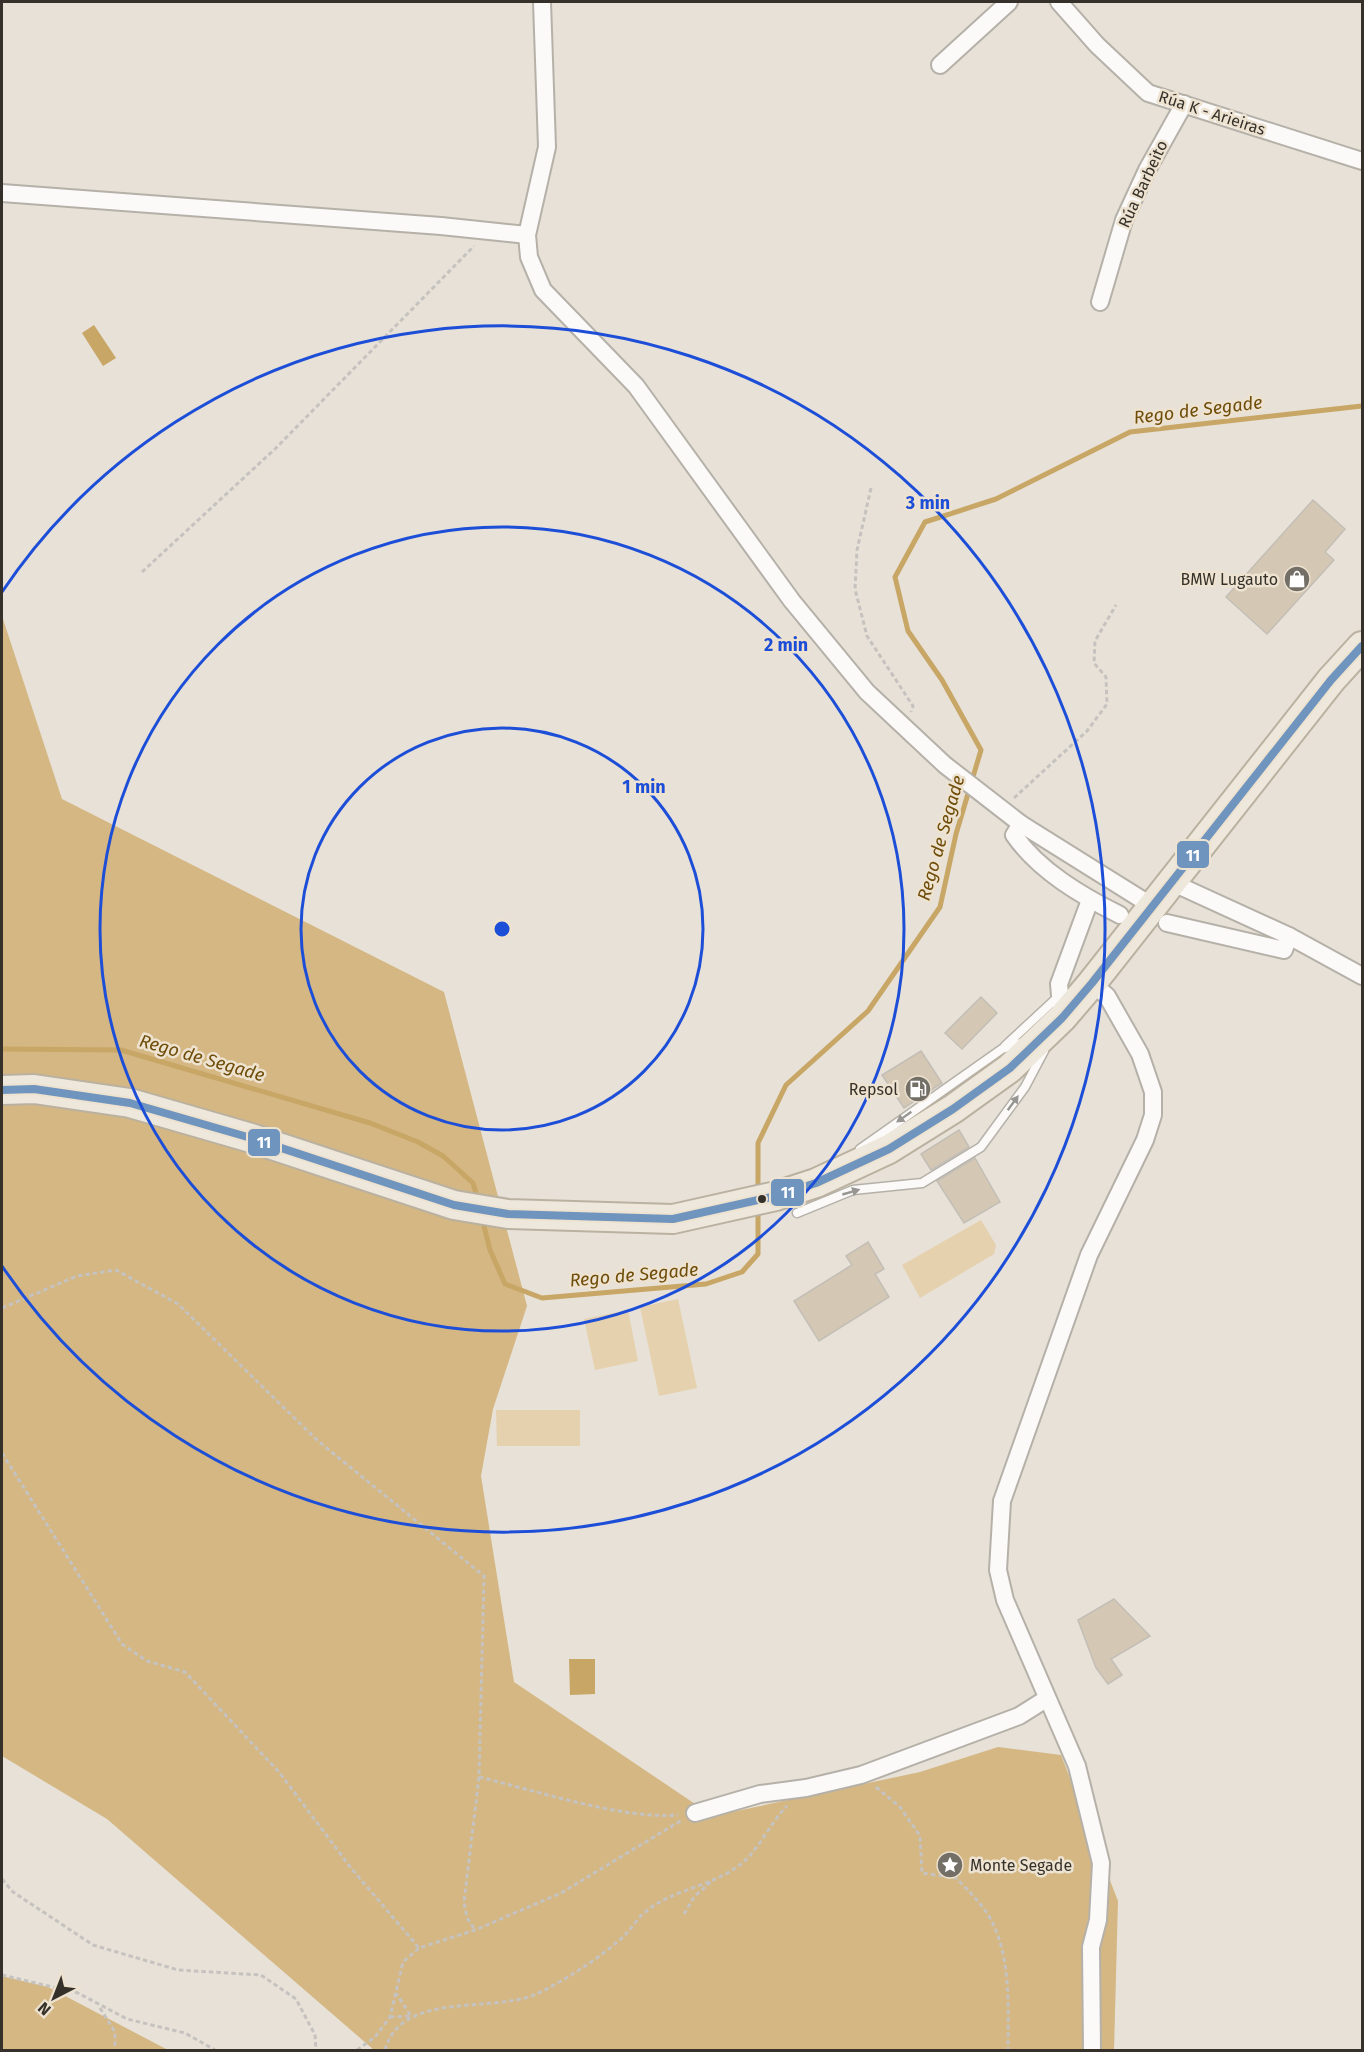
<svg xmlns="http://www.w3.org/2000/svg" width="1364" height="2052" viewBox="0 0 1364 2052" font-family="'Fira Sans',sans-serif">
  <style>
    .green { fill: #e6d1af }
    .forest { fill: #d4b783 }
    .water { fill: #c8a665 }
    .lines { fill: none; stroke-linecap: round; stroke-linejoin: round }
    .stream { stroke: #c8a665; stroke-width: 5 }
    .building { fill: #d4c8b4; stroke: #c3beb6; stroke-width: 1.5 }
    .service-casing { stroke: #b5b1a9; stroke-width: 11 }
    .minor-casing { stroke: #b5b1a9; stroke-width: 20 }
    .trunk-casing { stroke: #bab1a0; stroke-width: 32 }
    .path { stroke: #c5c2bf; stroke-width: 3; stroke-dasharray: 4.5 3; stroke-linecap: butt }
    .service { stroke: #fbfaf9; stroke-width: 8 }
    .minor { stroke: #fbfaf9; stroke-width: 16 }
    .trunk { stroke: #eee8dc; stroke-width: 28 }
    .bus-1-casing { stroke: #eee2d0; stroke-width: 12 }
    .bus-1 { stroke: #6f94be; stroke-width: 8 }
    .oneway { fill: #989692 }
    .ring { fill: none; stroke: #1d4ed8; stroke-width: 3 }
    .bus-dot { fill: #35312a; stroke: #eee2d0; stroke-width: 2 }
    .labels { text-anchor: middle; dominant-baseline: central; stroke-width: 5; stroke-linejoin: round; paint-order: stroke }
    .street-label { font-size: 16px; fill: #35312a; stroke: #eee2d0 }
    .poi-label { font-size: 16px; fill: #35312a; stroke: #eee2d0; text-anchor: end }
    .water-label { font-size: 18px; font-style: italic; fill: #6e4d09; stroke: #eee2d0 }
    .centre { fill: #1d4ed8; stroke: #eee2d0; stroke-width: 3 }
    .ring-label { font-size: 18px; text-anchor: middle; font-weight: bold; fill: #1d4ed8; stroke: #eee2d0; stroke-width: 5; stroke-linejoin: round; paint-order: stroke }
    .line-badge { stroke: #eee2d0; stroke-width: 2 }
    .badge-label { font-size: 16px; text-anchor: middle; font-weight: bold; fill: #fff }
  </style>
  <rect width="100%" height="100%" fill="#e7e1d7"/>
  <!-- green -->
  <g class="green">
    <polygon points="981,1220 996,1245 994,1254 920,1298 902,1265"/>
    <polygon points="678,1299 697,1388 659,1396 640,1307"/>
    <polygon points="628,1310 638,1361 595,1370 584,1319"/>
    <polygon points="496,1410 580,1410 580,1446 497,1446"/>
  </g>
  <!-- forest -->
  <g class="forest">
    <polygon points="2,616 62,799 444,992 527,1306 493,1409 481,1476 514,1682 713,1816 920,1772 998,1747 1061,1755 1118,1901 1114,2050 374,2050 107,1819 2,1756"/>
    <polygon points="2,1976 48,1987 168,2050 2,2050"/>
  </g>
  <!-- water -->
  <g class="water">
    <polygon points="94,325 116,358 103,366 82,333"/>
    <polygon points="569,1659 595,1659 595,1694 570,1695"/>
  </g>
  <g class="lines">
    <!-- stream -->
    <g class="stream">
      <polyline points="2,1049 121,1050 370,1123 418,1142 443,1156 473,1183 478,1200"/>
      <polyline points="758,1191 758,1143 786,1085 868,1011 940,907 956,834 981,750 942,680 908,631 895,577 925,522 996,499 1130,432 1362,406"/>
      <polyline points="482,1218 490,1250 505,1284 542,1298 706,1284 742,1272 758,1254 758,1209"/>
    </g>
  </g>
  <!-- building -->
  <g class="building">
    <polygon points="1313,500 1345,529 1325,552 1334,560 1267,634 1226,597"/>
    <polygon points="981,997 997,1013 962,1049 945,1033"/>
    <polygon points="921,1051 942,1083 904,1108 882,1075"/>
    <polygon points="959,1130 969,1147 931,1170 921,1154"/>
    <polygon points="975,1158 1000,1202 964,1223 937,1181"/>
    <polygon points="868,1242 884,1269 875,1274 889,1297 819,1341 794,1301 852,1265 846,1256"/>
    <polygon points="1114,1599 1150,1636 1111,1659 1122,1675 1108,1684 1096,1668 1078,1620"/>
  </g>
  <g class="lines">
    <defs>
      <g id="service">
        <polyline points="1005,1046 1060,995"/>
        <polyline points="860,1149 1002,1049 1024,1042"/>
        <polyline points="797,1213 853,1190 922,1183 981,1147 1025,1087 1044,1051"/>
      </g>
      <g id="minor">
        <polyline points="542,2 547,147 527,235 529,257 543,290 636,386 792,601 867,692 945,765 1021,824 1152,906"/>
        <polyline points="1059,2 1097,45 1148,93 1362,161"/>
        <polyline points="940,65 1009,2"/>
        <polyline points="2,193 441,226 527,235"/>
        <polyline points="1100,302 1124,220 1147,170 1184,104"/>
        <path d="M1021,824L1014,835C1039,871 1082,896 1120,915"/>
        <polyline points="1171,882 1289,936 1362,976"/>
        <polyline points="1167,923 1284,950 1289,936"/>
        <polyline points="1062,1018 1059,984 1090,900"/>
        <polyline points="695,1813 760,1794 806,1788 861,1775 1019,1716 1046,1699"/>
        <polyline points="1092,2050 1091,1947 1098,1920 1101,1863 1077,1766 1005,1600 998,1570 1002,1501 1089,1255 1145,1140 1153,1115 1153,1092 1140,1054 1107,996 1092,983"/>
      </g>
      <polyline id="trunk" points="2,1090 34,1089 130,1103 251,1138 454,1205 508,1214 673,1219 776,1196 816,1183 889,1149 953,1109 1010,1068 1062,1018 1092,983 1331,680 1362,646"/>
    </defs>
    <!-- service casing -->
    <use href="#service" class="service-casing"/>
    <!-- minor casing -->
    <use href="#minor" class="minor-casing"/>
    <!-- trunk casing -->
    <use href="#trunk" class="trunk-casing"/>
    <!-- path -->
    <g class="path">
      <polyline points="871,488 857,550 855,589 867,636 913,706 911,712"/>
      <polyline points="142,572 276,448 474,246"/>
      <polyline points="1014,798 1087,731 1107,704 1106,677 1094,663 1095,641 1116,605"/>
      <polyline points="2,1308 77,1276 116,1270 178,1304 318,1441 484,1576 479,1777 464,1902 467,1918 475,1930"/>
      <polyline points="2,1453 122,1644 147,1661 185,1672 279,1772 351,1868 419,1948"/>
      <path d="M479,1777C534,1790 624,1820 678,1815"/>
      <path d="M876,1787L900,1807L920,1836L922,1873L956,1878C967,1889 978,1900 987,1913C1012,1952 1008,2007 1008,2050"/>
      <polyline points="2,1879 13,1892 93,1945 178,1970 261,1975 296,1999 315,2035 316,2050"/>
      <polyline points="684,1914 694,1897 714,1879"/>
      <polyline points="2,1975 78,1993 127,2019 185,2033 215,2050"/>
      <polyline points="100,2008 115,2032 115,2050"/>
      <polyline points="390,2017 411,2016 396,1993"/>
      <polyline points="357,2050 375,2037 390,2017 403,1962 419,1948 475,1930 561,1893 682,1820"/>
      <path d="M385,2050C401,1991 490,2013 534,1995C560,1984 606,1954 626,1934C632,1928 637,1919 644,1913C669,1891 707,1887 734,1869C758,1854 768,1825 787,1806"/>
    </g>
    <!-- service -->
    <use href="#service" class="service"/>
    <!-- minor -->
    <use href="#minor" class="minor"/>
    <!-- trunk -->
    <use href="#trunk" class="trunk"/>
    <defs>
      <polyline id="bus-1" points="2,1090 34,1089 130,1103 251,1138 454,1205 508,1214 673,1219 776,1196 816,1183 889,1149 953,1109 1010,1068 1062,1018 1092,983 1331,680 1362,646"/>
    </defs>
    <!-- bus-1 casing -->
    <use href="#bus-1" class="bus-1-casing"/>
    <!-- bus-1 -->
    <use href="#bus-1" class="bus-1"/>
  </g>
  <!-- one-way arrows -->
  <defs><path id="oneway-solid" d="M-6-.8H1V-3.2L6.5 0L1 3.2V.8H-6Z" transform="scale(1.5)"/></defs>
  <g class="oneway">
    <use href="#oneway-solid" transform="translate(1013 1103) rotate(-54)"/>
    <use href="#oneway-solid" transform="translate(904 1117) rotate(145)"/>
    <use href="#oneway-solid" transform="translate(851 1192) rotate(-16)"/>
  </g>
  <!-- distance rings -->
  <g class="ring">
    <circle cx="502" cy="929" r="201"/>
    <circle cx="502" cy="929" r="402"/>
    <path d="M2 592A603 603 0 1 1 2 1266"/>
  </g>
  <!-- icons -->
  <defs>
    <symbol id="shop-disc" viewBox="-11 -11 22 22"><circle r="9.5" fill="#736f67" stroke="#eee2d0"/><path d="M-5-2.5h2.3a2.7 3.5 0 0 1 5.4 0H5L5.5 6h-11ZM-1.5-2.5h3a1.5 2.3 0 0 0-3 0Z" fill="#fff"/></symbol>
    <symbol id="fuel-disc" viewBox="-11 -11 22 22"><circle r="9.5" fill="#736f67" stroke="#eee2d0"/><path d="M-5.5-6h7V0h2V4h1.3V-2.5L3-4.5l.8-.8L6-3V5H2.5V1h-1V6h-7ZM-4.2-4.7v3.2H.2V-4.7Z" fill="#fff"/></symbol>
    <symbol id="sight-disc" viewBox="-11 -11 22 22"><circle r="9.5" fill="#736f67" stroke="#eee2d0"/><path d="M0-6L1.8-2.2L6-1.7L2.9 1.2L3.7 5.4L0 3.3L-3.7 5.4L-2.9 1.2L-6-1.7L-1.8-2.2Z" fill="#fff"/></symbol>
  </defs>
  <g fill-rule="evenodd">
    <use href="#shop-disc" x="1282" y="564" width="30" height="30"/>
    <use href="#fuel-disc" x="903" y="1074" width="30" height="30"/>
    <use href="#sight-disc" x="935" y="1850" width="30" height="30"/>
  </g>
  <!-- markers -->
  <circle class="bus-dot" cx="762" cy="1199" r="5"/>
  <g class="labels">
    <!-- street labels -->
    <g class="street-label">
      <text transform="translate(1212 113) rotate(18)">Rúa K - Arieiras</text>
      <text transform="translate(1143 184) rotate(-65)">Rúa Barbeito</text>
    </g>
    <!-- poi labels -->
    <g class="poi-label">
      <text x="1278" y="579">BMW Lugauto</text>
      <text x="898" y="1089">Repsol</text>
      <text x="970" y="1865" text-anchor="start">Monte Segade</text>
    </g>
    <!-- water labels -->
    <g class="water-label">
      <text transform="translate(1198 410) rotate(-7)">Rego de Segade</text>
      <text transform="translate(941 838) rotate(-74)">Rego de Segade</text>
      <text transform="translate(202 1058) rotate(16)">Rego de Segade</text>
      <text transform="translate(634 1275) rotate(-5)">Rego de Segade</text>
    </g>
  </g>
  <circle cx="502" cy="929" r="9" class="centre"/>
  <g class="ring-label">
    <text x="928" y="509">3 min</text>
    <text x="786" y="651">2 min</text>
    <text x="644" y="793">1 min</text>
  </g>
  <g class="line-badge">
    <rect x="1176" y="840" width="34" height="29" rx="6" fill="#6f94be"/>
    <rect x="247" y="1128" width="34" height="29" rx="6" fill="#6f94be"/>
    <rect x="770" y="1178" width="35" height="29" rx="6" fill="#6f94be"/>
  </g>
  <g class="badge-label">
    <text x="1193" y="861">11</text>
    <text x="264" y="1148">11</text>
    <text x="788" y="1198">11</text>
  </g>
  <!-- border -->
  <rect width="1364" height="2052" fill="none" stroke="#35312a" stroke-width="6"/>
  <!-- north arrow -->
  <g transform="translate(54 1998) rotate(222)" stroke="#eee2d0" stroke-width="4.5" paint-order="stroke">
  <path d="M0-4.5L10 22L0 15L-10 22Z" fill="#35312a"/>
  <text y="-9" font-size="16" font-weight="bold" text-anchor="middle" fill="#35312a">N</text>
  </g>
</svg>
